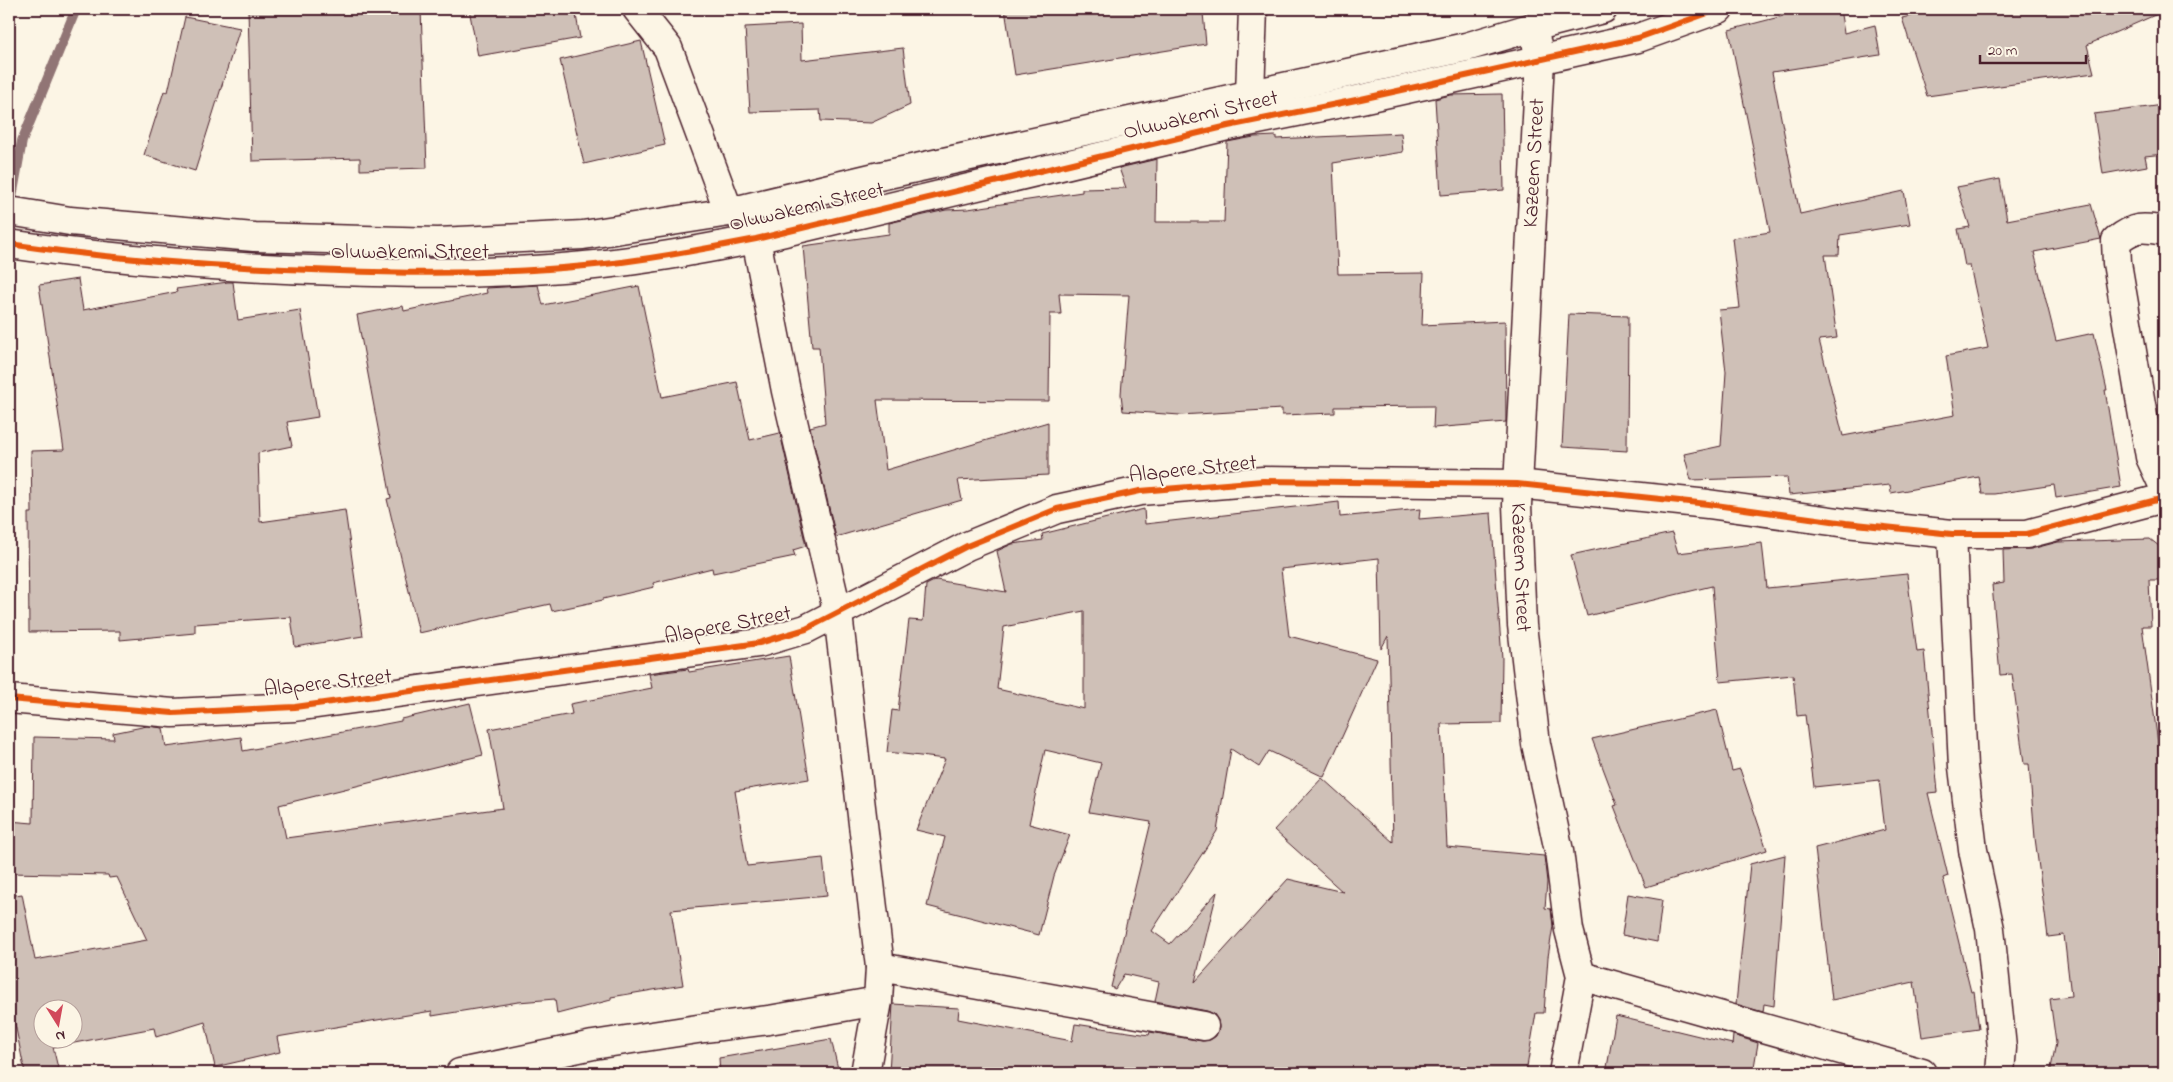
<svg xmlns="http://www.w3.org/2000/svg" width="2173" height="1082" viewBox="0 0 2173 1082" font-family="'Indie Flower',sans-serif">
  <style>
    .lines { fill: none; stroke-linecap: round; stroke-linejoin: round }
    .stream { stroke: #917474; stroke-width: 10 }
    .building { fill: #cfc0b7; stroke: #4a1f2b; fill-rule: evenodd }
    .minor-casing { stroke: #4a1f2b; stroke-width: 31 }
    .tertiary-casing { stroke: #4a1f2b; stroke-width: 31 }
    .minor { stroke: #fcf5e5; stroke-width: 28 }
    .tertiary { stroke: #fcf5e5; stroke-width: 28 }
    .cycleway-casing { stroke: #fcf5e5; stroke-width: 9 }
    .cycleway { stroke: #e8590c; stroke-width: 6 }
    .labels { text-anchor: middle; dominant-baseline: central; stroke-width: 4; stroke-linejoin: round; paint-order: stroke }
    .street-label { font-size: 22px; fill: #4a1f2b; stroke: #fcf5e5 }
  </style>
  <rect width="100%" height="100%" fill="#fcf5e5"/>
  <filter id="ink" filterUnits="userSpaceOnUse"><feTurbulence type="fractalNoise" baseFrequency=".02" numOctaves="2"/><feDisplacementMap in="SourceGraphic" scale="10" xChannelSelector="R" yChannelSelector="G"/><feConvolveMatrix kernelMatrix="1 2 1 2 8 2 1 2 1" color-interpolation-filters="sRGB"/></filter>
  <g filter="url(#ink)">
    <g class="lines">
      <!-- stream -->
      <polyline class="stream" points="10,209 22,141 76,9"/>
    </g>
    <!-- building -->
    <g class="building">
      <polygon points="248,9 332,9 332,14 421,10 427,168 360,170 360,158 252,161"/>
      <polygon points="469,9 575,9 580,38 478,56"/>
      <polygon points="1005,9 1180,9 1203,13 1206,44 1015,75"/>
      <polygon points="1782,9 1840,9 1844,33 1875,25 1880,55 1772,72 1800,214 1904,191 1910,224 1840,235 1839,255 1825,255 1837,338 1819,340 1843,436 1955,415 1946,356 1988,348 1970,266 1965,266 1958,229 1970,227 1957,187 2000,179 2007,220 2091,204 2101,239 2034,252 2056,341 2094,333 2107,390 2105,390 2121,487 2056,498 2054,485 1994,494 1982,494 1979,477 1891,493 1890,485 1789,495 1787,477 1691,480 1684,454 1721,446 1726,372 1719,310 1740,308 1732,238 1770,232 1729,30 1783,16"/>
      <polygon points="1941,9 2164,9 2164,11 2087,45 2094,73 1927,96 1902,18"/>
      <polygon points="185,17 240,28 195,171 144,155 164,91 168,92"/>
      <polygon points="801,24 802,60 903,48 910,105 871,123 821,121 820,110 750,112 745,27"/>
      <polygon points="641,41 665,145 584,164 560,60"/>
      <polygon points="1502,94 1504,190 1441,195 1435,99 1450,95"/>
      <polygon points="2164,105 2164,154 2145,156 2147,166 2103,174 2094,114"/>
      <polygon points="1401,133 1403,152 1333,163 1338,274 1424,273 1422,325 1505,321 1506,422 1433,428 1434,406 1335,407 1335,413 1282,415 1282,409 1180,415 1123,411 1121,394 1129,295 1059,294 1061,314 1050,314 1049,401 877,400 886,470 1048,422 1048,475 958,480 962,500 836,537 810,427 825,423 819,347 812,347 803,246 889,234 889,223 946,210 968,209 1082,192 1082,189 1126,188 1119,168 1157,159 1156,222 1224,222 1227,142 1254,137 1276,136 1276,139"/>
      <polygon points="78,279 83,310 177,292 176,289 228,282 233,282 238,320 300,310 318,417 287,422 292,446 258,453 260,522 345,510 363,636 295,647 291,617 195,624 195,633 120,640 120,631 29,632 28,513 32,513 31,451 64,450 39,285"/>
      <polygon points="538,285 543,305 639,286 662,397 737,382 750,440 780,433 806,546 793,550 795,556 713,573 712,568 653,583 654,587 603,599 603,600 552,611 550,604 419,633 387,499 391,498 357,315 403,306 404,311 487,293 486,288 487,288"/>
      <polygon points="1569,314 1628,316 1627,451 1562,447"/>
      <path d="M1339,502L1340,517L1420,509L1419,519L1491,513L1502,658L1501,723L1441,724L1447,847L1544,856L1547,882L1545,908L1551,909L1553,926L1548,957L1544,1013H1536L1526,1073H889L893,1004L959,1008L958,1019L1072,1041L1075,1024L1149,1035L1150,1032L1202,1041L1210,1040L1216,1036L1219,1028L1218,1020L1214,1014L1207,1011L1155,1001L1159,982L1124,974L1115,989L1111,987L1151,822L1089,812L1101,763L1045,750L1029,824L1070,835L1054,876L1039,935L927,906L945,837L916,830L945,759L887,752L892,710L898,711L909,620L923,621L926,585L936,580L1006,592L997,551L1012,544L1043,540L1042,534L1144,509L1145,524ZM1379,558L1381,649L1388,636L1393,842L1322,778L1274,830L1343,892L1288,879L1195,982L1217,892L1170,944L1152,931L1217,831L1231,749L1259,767L1269,751L1324,777L1377,659L1289,636L1281,569ZM1084,611V709L997,689L1004,627Z"/>
      <polygon points="1672,533 1678,553 1762,543 1767,588 1907,574 1917,652 1924,651 1929,702 1938,792 1928,793 1948,876 1943,878 1971,992 1974,991 1979,1029 1922,1037 1914,982 1832,1000 1815,848 1885,830 1879,780 1814,787 1805,715 1797,716 1793,675 1720,682 1712,586 1587,616 1571,555"/>
      <polygon points="2150,539 2164,550 2164,580 2149,580 2151,626 2142,626 2160,758 2164,758 2164,827 2157,827 2164,894 2164,1073 2050,1073 2056,1043 2050,999 2071,996 2064,935 2048,937 2035,838 2029,764 2024,764 2012,674 2000,675 1992,585 2004,583 2003,550 2031,549 2058,542"/>
      <path d="M789,656L809,779L735,791L747,866L823,858L827,896L671,910L683,985L611,997V1000L557,1014L555,999L518,1002L432,1016V1011L365,1022L277,1037L280,1052L215,1067L205,1022L156,1037L154,1028L53,1047L58,1068L25,1073L9,994V896L22,894L35,960L147,940L117,877L109,878L108,875L9,873V821L33,823L34,737L114,739L113,733L147,726L163,728L166,747L241,737L243,751L401,721V719L470,703L483,755L279,805L286,838L503,808L489,729L572,714L570,704L652,688L649,674L688,669L689,672ZM42,1010H72V1040H42Z"/>
      <polygon points="1717,710 1732,771 1740,769 1767,850 1646,887 1614,806 1617,805 1592,739"/>
      <polygon points="1785,855 1774,1006 1764,1004 1763,1012 1736,1004 1750,864"/>
      <polygon points="1628,894 1662,900 1657,942 1622,935"/>
      <polygon points="1616,1016 1732,1044 1732,1046 1733,1035 1758,1043 1753,1073 1606,1073"/>
      <polygon points="831,1039 839,1073 720,1073 719,1058"/>
    </g>
    <g class="lines">
      <defs>
        <g id="minor">
          <polyline points="637,9 668,48 729,212"/>
          <path id="s1" d="M1533,27L1540,60L1517,505L1522,625L1536,744L1559,851L1569,930L1581,976L1563,1073"/>
          <polyline points="1250,94 1253,9"/>
          <path d="M2164,231C2141,227 2135,226 2116,241L2117,263L2150,457L2164,487"/>
          <polyline points="756,239 786,391 838,614 880,967 878,1001 865,1073"/>
          <polyline points="1952,534 1963,767 1973,850 1990,929 2002,1048 2000,1073"/>
          <polyline points="9,699 173,713 295,707 759,643 806,629 967,546 1057,509 1140,491 1263,481 1517,484 1708,504 1846,523 1952,534 2027,534 2164,498"/>
          <polyline points="880,967 1204,1026"/>
          <polyline points="1581,976 1922,1073"/>
          <polyline points="460,1073 593,1045 704,1028 769,1020 878,1001"/>
        </g>
        <g id="tertiary">
          <polyline points="9,211 70,221 254,237 438,242 583,235 729,212 875,177 1466,47 1533,27 1603,9"/>
          <path d="M9,244C118,260 229,268 339,271C421,274 503,274 585,266C642,261 699,250 756,239L1228,126L1361,99L1638,38L1719,9"/>
        </g>
      </defs>
      <!-- minor casing -->
      <use href="#minor" class="minor-casing"/>
      <!-- tertiary casing -->
      <use href="#tertiary" class="tertiary-casing"/>
      <!-- minor -->
      <use href="#minor" class="minor"/>
      <!-- tertiary -->
      <use href="#tertiary" class="tertiary"/>
      <defs>
        <g id="cycleway">
          <path d="M9,244C118,260 229,268 339,271C421,274 503,274 585,266C642,261 699,250 756,239L1228,126L1361,99L1638,38L1719,9"/>
          <polyline points="9,699 173,713 295,707 759,643 806,629 967,546 1057,509 1140,491 1263,481 1517,484 1708,504 1846,523 1952,534 2027,534 2164,498"/>
        </g>
      </defs>
      <!-- cycleway casing -->
      <use href="#cycleway" class="cycleway-casing"/>
      <!-- cycleway -->
      <use href="#cycleway" class="cycleway"/>
    </g>
  </g>
  <g class="labels">
    <!-- street labels -->
    <g class="street-label">
      <text transform="translate(1201 116) rotate(-13)">Oluwakemi Street</text>
      <text transform="translate(1535 163) rotate(-87)">Kazeem Street</text>
      <text transform="translate(807 208) rotate(-13)">Oluwakemi Street</text>
      <text x="410" y="253">Oluwakemi Street</text>
      <text transform="translate(1193 470) rotate(-6)">Alapere Street</text>
      <text stroke="none"><textPath href="#s1" startOffset="542">Kazeem Street</textPath></text>
      <text transform="translate(728 626) rotate(-11)">Alapere Street</text>
      <text transform="translate(328 684) rotate(-6)">Alapere Street</text>
    </g>
  </g>
  <!-- margin -->
  <rect width="2173" height="1082" fill="none" stroke="#fcf5e5" stroke-width="30"/>
  <rect x="15" y="15" width="2143" height="1052" fill="none" stroke="#4a1f2b" stroke-width="2" filter="url(#ink)"/>
  <!-- north arrow -->
  <g transform="translate(58 1024) rotate(169)"><circle r="24" fill="#fcf5e5" stroke="#b59f9b"/>
  <path d="M0-4L9 19L0 12L-9 19Z" fill="#d1495b"/>
  <text y="-8" font-size="14" font-weight="bold" text-anchor="middle" fill="#4a1f2b">N</text>
  </g>
  <!-- scale -->
  <path d="M1980 55v8h106v-8" fill="none" stroke="#4a1f2b" stroke-width="2.5"/>
  <text x="1988" y="55" font-size="15" fill="#4a1f2b" stroke="#fcf5e5" stroke-width="4" paint-order="stroke">20 m</text>
</svg>
